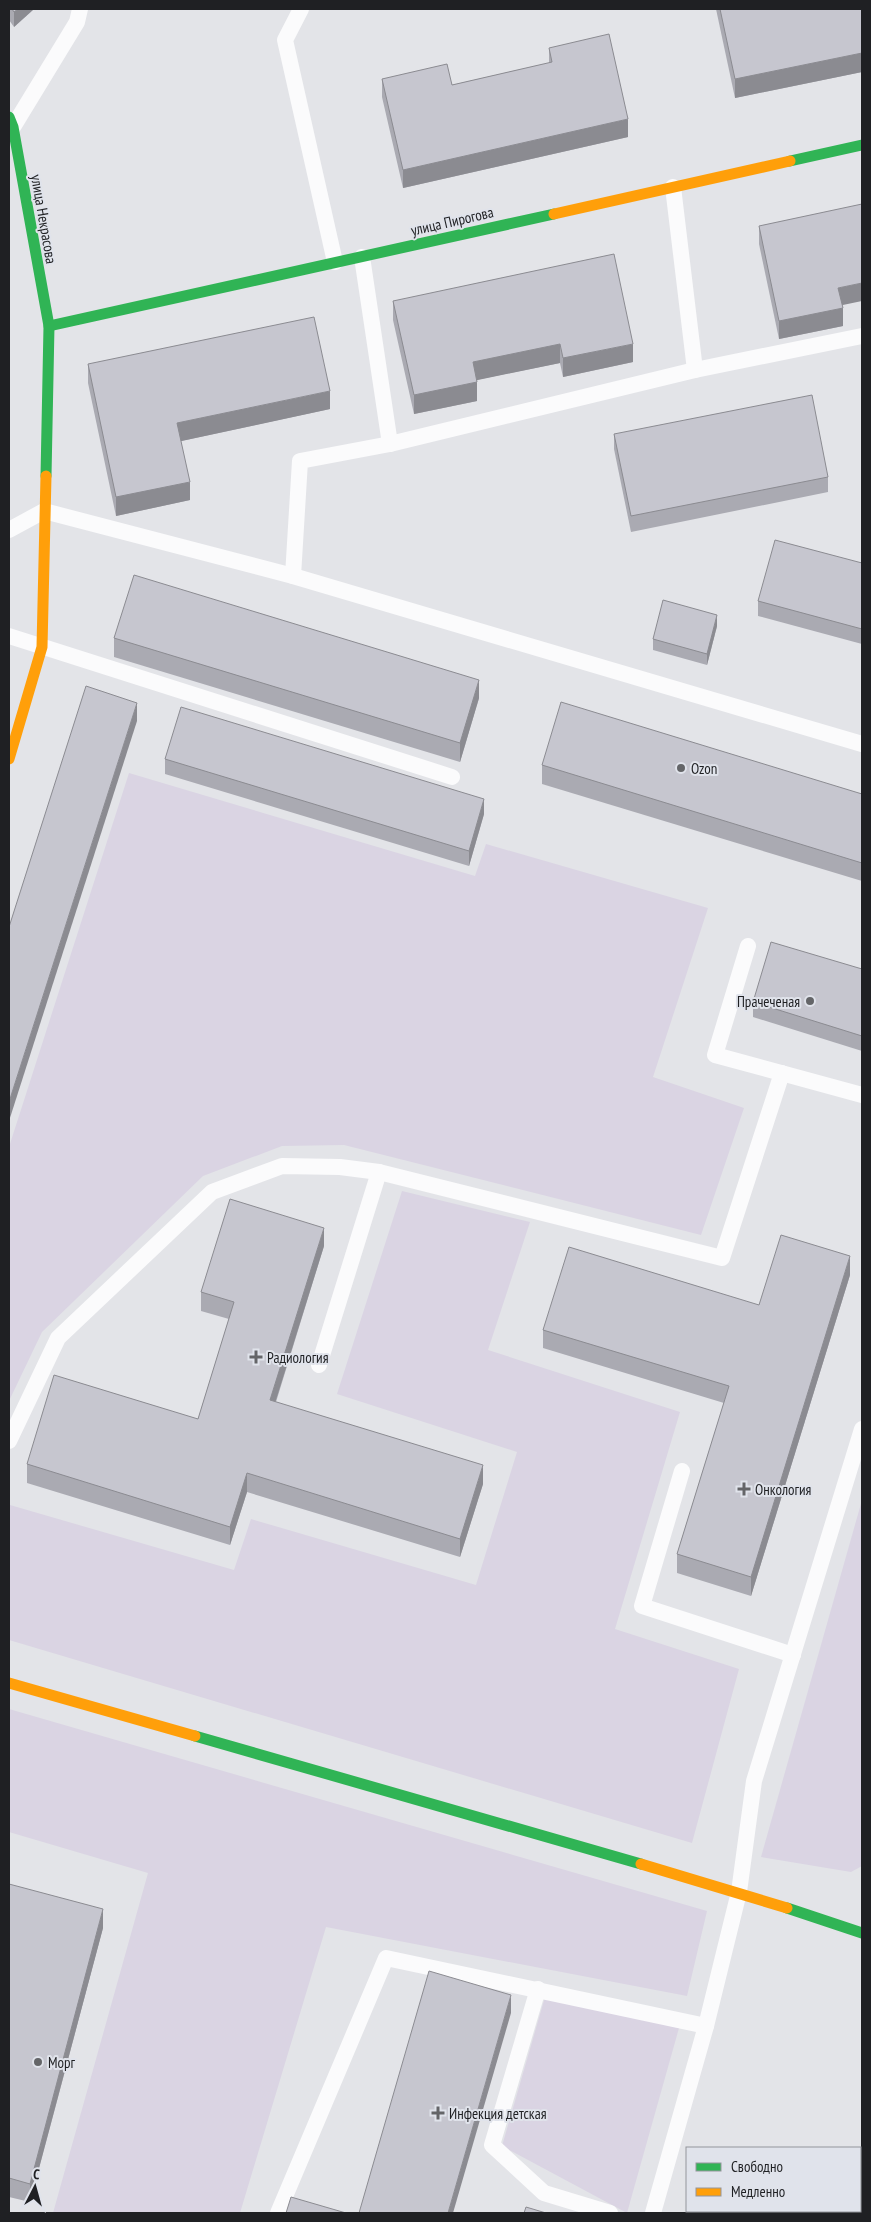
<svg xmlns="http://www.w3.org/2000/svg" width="871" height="2222" viewBox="0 0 871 2222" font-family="'PT Sans Narrow',sans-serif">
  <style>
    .green { fill: #dad4e3 }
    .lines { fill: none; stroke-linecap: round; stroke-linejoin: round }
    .lane { stroke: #fbfbfc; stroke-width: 16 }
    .fast { stroke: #30b455; stroke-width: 11 }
    .slow { stroke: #ff9f0a; stroke-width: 11 }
    .wall { fill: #aaaab2 }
    .shaded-wall { fill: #8b8b91 }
    .building { fill: #c6c6cf; stroke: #8b8b91 }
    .poi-dot { fill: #646568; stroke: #e0e3eb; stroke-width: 2 }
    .labels { text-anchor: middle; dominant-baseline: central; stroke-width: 4; stroke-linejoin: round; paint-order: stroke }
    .street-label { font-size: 15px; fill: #1f2023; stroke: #e0e3eb }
    .poi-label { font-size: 15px; fill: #1f2023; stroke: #e0e3eb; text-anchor: start }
  </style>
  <rect width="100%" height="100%" fill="#e3e4e8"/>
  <!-- green -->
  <g class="green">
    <polygon points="129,773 475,876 486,844 708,908 653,1077 744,1108 701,1235 344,1145 282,1146 203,1176 42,1332 9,1401 9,1147"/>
    <polygon points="402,1191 530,1222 488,1350 680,1412 615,1629 739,1669 692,1843 9,1640 10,1505 234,1570 251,1519 476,1585 517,1452 337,1394"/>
    <polygon points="862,1500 862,1866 851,1872 761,1857"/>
    <polygon points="9,1709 707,1911 687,1996 326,1927 240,2213 53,2213 148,1873 9,1832"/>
    <polygon points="545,1997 679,2028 627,2213 502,2146"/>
  </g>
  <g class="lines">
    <!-- lane -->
    <g class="lane">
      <polyline points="301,9 285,40 335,262"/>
      <polyline points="13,127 77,22 80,9"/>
      <polyline points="673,187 695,370"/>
      <polyline points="362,257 390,444"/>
      <polyline points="9,530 44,511 293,576 862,744"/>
      <polyline points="293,576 300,461 390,444 695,370 862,336"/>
      <polyline points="9,636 452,777"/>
      <polyline points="748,946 715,1055 862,1095"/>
      <polyline points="319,1365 379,1172"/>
      <polyline points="9,1441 58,1338 212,1192 282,1166 340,1167 379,1172 722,1258 782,1073"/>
      <polyline points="682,1471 642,1606 793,1655"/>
      <polyline points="538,1989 492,2145 544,2193 610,2213"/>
      <polyline points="278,2213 386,1958 706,2026"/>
      <polyline points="653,2213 706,2026 739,1892 754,1781 862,1429"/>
    </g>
    <!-- fast -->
    <g class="fast">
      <polyline points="9,117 13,127 49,326 46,476"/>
      <polyline points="790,161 862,145"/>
      <polyline points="49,326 554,214"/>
      <polyline points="195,1736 641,1864"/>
      <polyline points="787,1908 862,1933"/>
    </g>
    <!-- slow -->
    <g class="slow">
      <polyline points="554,214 790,161"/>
      <polyline points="9,759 42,647 46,476"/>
      <polyline points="9,1683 195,1736"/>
      <polyline points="641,1864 787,1908"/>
    </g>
  </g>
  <!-- wall -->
  <g class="wall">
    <polygon points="9,9 34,9 14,27 9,20"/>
    <polygon points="716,9 862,9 862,72 735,98"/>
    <polygon points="549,48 628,137 403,188 382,97 382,79 452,85 549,63"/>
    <polygon points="759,226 842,305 843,326 779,339 759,244"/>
    <polygon points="393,301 633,362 563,377 560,363 476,380 477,401 414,414 393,320"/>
    <polygon points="88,364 330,409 181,441 190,500 116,516 88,383"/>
    <polygon points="614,434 828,477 828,492 631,532 614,449"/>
    <polygon points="862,563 862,644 758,616 758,601"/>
    <polygon points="717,626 707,665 653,650 653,639"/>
    <polygon points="114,638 479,698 460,762 114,657"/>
    <polygon points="165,759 484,814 469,866 165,774"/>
    <polygon points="542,765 862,794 862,881 542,784"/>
    <polygon points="862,969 862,1051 753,1017 753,1002"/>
    <polygon points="324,1246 276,1402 483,1484 460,1557 247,1492 230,1545 27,1483 27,1464 198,1419 229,1319 201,1311 201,1292"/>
    <polygon points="850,1275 751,1596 677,1573 677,1554 724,1403 543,1348 543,1330 759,1305"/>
    <polygon points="9,1884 103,1928 30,2202 9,2197"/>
  </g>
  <!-- shaded-wall -->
  <g class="shaded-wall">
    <polygon points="18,9 34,9 14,27 14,12"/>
    <polygon points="862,53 862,72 735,98 735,79"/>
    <polygon points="628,119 628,137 403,188 403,170"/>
    <polygon points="862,283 862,301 838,306 838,288"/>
    <polygon points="843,308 843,326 779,339 779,321"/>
    <polygon points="560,344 560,363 473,381 473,362"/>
    <polygon points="633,344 633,362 563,377 563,358"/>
    <polygon points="477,382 477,401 414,414 414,395"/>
    <polygon points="330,391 330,409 177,442 177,423"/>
    <polygon points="190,482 190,500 116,516 116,497"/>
    <polygon points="717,615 717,626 707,665 707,654"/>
    <polygon points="479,680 479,698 460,762 460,743"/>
    <polygon points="137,703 137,721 9,1121 9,1102"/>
    <polygon points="484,799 484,814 469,866 469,851"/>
    <polygon points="324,1228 324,1246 270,1419 270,1400"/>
    <polygon points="850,1256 850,1275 751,1596 751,1577"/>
    <polygon points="483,1465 483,1484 460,1557 460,1539"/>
    <polygon points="247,1473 247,1492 230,1545 230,1527"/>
    <polygon points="103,1909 103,1928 30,2202 30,2184"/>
    <polygon points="511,1995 511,2013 453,2213 448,2213"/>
  </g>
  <!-- building -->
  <g class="building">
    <polygon points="12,9 18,9 14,12"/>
    <polygon points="720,9 862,9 862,53 735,79"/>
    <polygon points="609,34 628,119 403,170 382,79 447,64 452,85 552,62 549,48"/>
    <polygon points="862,204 862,283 838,288 843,308 779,321 759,226"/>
    <polygon points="614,254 633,344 563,358 560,344 473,362 477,382 414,395 393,301"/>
    <polygon points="314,317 330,391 177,423 190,482 116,497 88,364"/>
    <polygon points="812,395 828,477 631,516 614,434"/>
    <polygon points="775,540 862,563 862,629 758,601"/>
    <polygon points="134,575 479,680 460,743 114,638"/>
    <polygon points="663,600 717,615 707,654 653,639"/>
    <polygon points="86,686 137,703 9,1102 9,927"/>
    <polygon points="561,702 862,794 862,863 542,765"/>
    <polygon points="181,707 484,799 469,851 165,759"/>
    <polygon points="771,942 862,969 862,1036 753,1002"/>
    <polygon points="230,1199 324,1228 270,1400 483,1465 460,1539 247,1473 230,1527 27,1464 54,1375 198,1419 234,1302 201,1292"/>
    <polygon points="781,1235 850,1256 751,1577 677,1554 729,1386 543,1330 569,1247 759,1305"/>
    <polygon points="9,1884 103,1909 30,2184 9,2178"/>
    <polygon points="429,1971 511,1995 448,2213 359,2213"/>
    <polygon points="291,2197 346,2213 286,2213"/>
    <polygon points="526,2207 546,2213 524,2213"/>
  </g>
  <!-- markers -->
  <g class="poi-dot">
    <circle cx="681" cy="768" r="5"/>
    <circle cx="810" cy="1001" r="5"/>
    <path d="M253.5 1349.5h5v5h5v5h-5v5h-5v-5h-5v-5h5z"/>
    <path d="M741.5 1481.5h5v5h5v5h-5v5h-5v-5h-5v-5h5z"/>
    <circle cx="38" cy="2062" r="5"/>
    <path d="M435.5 2105.5h5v5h5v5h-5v5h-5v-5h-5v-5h5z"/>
  </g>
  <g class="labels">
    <!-- street labels -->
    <g class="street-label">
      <text transform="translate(44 219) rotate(80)">улица Некрасова</text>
      <text transform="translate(452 221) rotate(-13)">улица Пирогова</text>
    </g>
    <!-- poi labels -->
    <g class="poi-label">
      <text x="691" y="768">Ozon</text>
      <text x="800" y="1001" text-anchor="end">Прачеченая</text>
      <text x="267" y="1357">Радиология</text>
      <text x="755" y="1489">Онкология</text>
      <text x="48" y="2062">Морг</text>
      <text x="449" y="2113">Инфекция детская</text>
    </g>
  </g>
  <!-- border -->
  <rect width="871" height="2222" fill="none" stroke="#1f2023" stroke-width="20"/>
  <!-- legend -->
  <rect x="686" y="2147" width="175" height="65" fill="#e0e3eb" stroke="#93959b"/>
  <rect x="696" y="2163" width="25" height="8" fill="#30b455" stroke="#93959b"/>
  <text x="731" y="2172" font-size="15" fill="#1f2023">Свободно</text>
  <rect x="696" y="2188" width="25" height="8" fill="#ff9f0a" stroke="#93959b"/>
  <text x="731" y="2197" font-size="15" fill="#1f2023">Медленно</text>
  <!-- north arrow -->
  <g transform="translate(35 2187) rotate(6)" stroke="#e0e3eb" stroke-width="4" paint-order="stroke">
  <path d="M0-4L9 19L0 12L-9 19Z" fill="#1f2023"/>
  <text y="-8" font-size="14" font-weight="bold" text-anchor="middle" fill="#1f2023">С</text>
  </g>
</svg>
